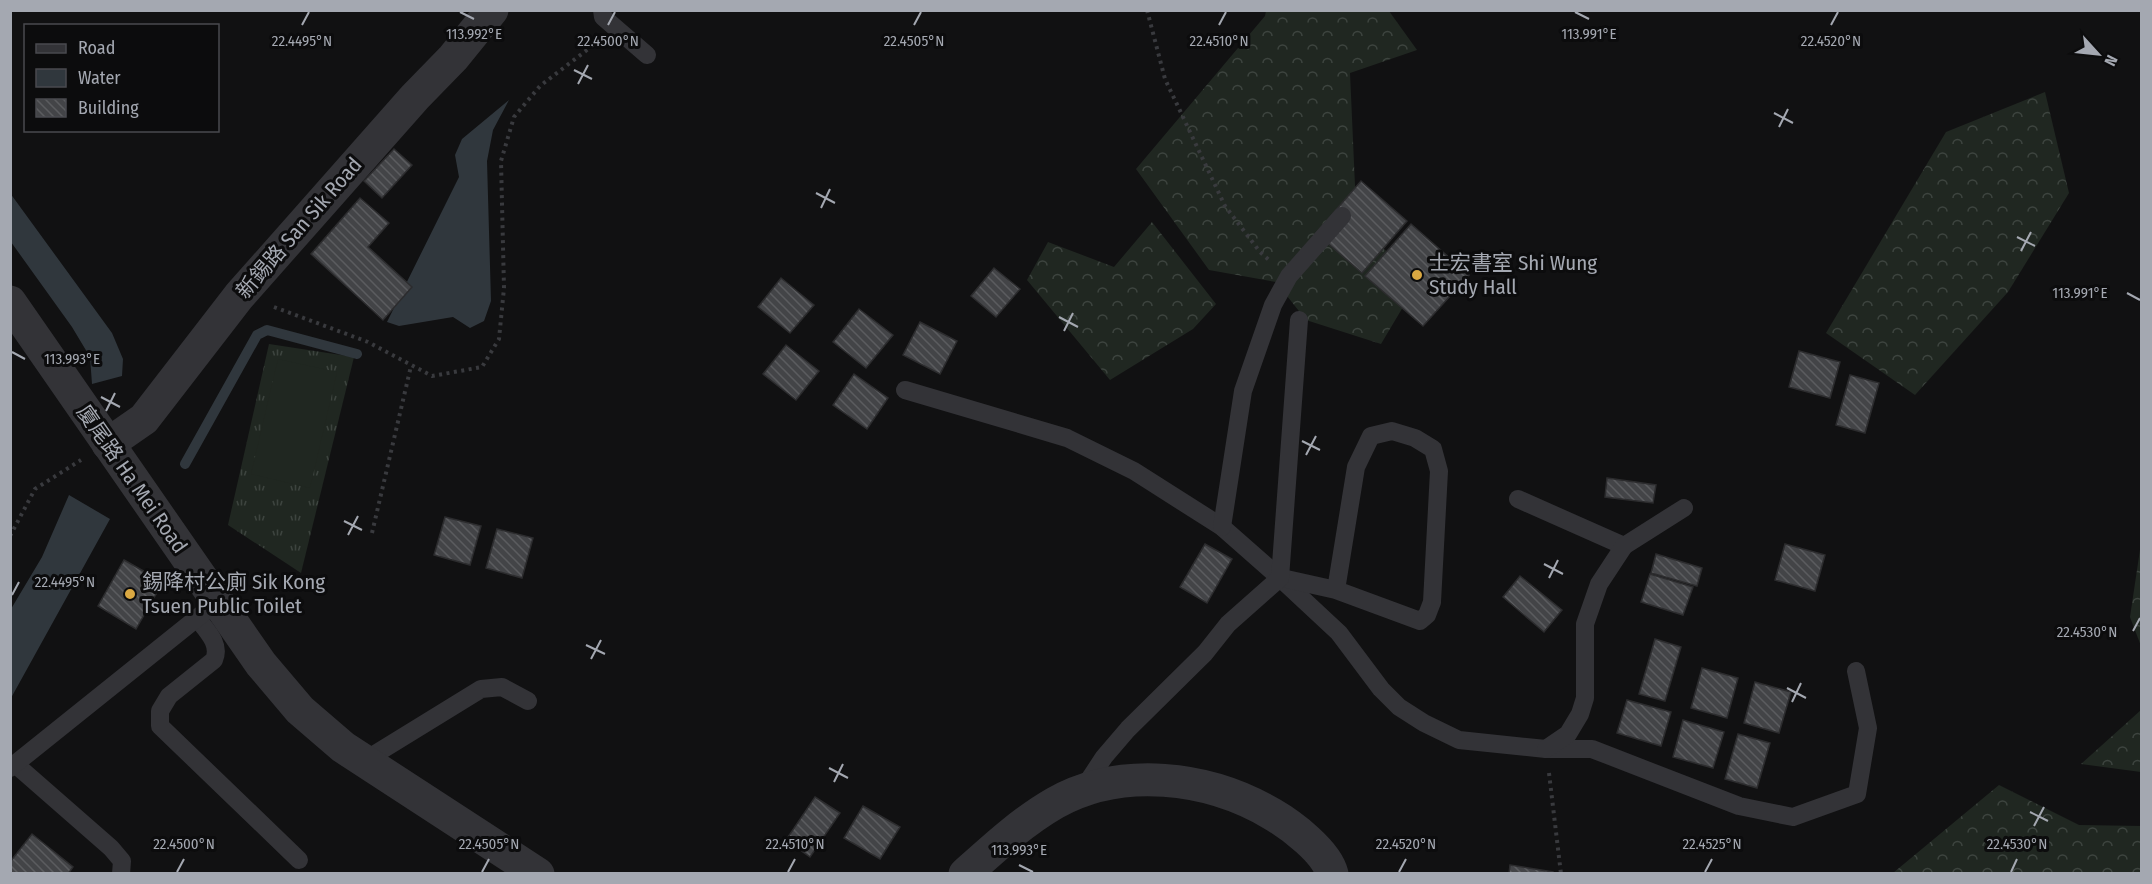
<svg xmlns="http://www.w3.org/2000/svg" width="2152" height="884" viewBox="0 0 2152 884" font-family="'Fira Sans Condensed','Noto Sans SC',sans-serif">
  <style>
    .grass { fill: url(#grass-tufts) }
    .forest { fill: url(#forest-crowns) }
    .pitch { fill: #202721 }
    .water { fill: #30373d }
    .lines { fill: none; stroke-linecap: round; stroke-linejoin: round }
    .stream { stroke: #30373d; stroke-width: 10 }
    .building { fill: url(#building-back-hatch); stroke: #2c2c2e; stroke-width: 1.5 }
    .path { stroke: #393a3e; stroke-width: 4; stroke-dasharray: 3 4.5; stroke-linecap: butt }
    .service { stroke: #333337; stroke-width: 18 }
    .minor { stroke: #333337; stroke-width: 33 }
    .ticks { fill: none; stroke: #a4a8b1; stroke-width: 2 }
    .poi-dot { fill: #daa842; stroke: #0c0c0d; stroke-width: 2 }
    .labels { text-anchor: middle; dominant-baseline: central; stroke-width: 6; stroke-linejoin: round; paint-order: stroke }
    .street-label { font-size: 21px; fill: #a4a8b1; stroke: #0c0c0d }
    .poi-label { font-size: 21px; fill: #a4a8b1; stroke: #0c0c0d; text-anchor: start }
    .ticks-label { font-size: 15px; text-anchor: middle; fill: #a4a8b1; stroke: #0c0c0d; stroke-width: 6; stroke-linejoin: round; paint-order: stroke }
  </style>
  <defs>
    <pattern id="grass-tufts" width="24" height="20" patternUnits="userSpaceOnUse" patternTransform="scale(1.5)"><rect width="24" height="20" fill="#202721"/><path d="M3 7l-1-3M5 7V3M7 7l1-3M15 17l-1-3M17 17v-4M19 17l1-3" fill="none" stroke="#3d443f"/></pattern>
    <pattern id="forest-crowns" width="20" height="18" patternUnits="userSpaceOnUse" patternTransform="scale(1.5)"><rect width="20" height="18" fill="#202721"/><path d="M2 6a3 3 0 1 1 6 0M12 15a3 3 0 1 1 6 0" fill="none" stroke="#3d443f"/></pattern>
    <pattern id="building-back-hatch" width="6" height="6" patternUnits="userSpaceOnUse" patternTransform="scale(1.5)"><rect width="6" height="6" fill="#434447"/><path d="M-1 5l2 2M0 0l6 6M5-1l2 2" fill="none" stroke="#5b5c5f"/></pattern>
  </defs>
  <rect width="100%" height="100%" fill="#111112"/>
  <!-- grass -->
  <polygon class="grass" points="269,344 354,357 301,573 228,525"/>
  <!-- forest -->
  <g class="forest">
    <polygon points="1266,11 1389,11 1417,50 1350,73 1357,231 1422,275 1381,344 1306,320 1276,282 1209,270 1136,169 1265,16"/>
    <polygon points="2045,92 2069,193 2008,292 1915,395 1826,333 1946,132"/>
    <polygon points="1152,222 1216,304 1193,329 1110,380 1027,280 1048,242 1114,267"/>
    <polygon points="2141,543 2141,646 2130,617"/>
    <polygon points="2141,710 2141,772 2081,764"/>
    <polygon points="1999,785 2079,825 2141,826 2141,873 1893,873"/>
  </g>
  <!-- pitch -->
  <polygon class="pitch" points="278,359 337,372 310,488 251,474"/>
  <!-- water -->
  <g class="water">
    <polygon points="509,100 493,130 487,161 491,301 484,321 470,328 453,317 399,326 387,322 459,177 455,155 462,139"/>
    <polygon points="10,193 112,333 123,359 122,376 92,384 90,357 72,327 11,242"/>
    <polygon points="69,495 110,519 11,698 11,609 42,557"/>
  </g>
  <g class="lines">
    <!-- stream -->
    <polyline class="stream" points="185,464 257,335 267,330 357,354"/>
  </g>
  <!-- building -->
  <g class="building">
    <polygon points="394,149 412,165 382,198 364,181"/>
    <polygon points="1361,181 1407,221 1362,273 1316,233"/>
    <polygon points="360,198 389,223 368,247 412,287 383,320 311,254"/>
    <polygon points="1411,224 1469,275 1423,326 1365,276"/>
    <polygon points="994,268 1020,289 996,317 971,296"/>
    <polygon points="781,278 814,305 790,333 758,307"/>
    <polygon points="859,309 893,335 866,368 833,342"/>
    <polygon points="920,322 957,341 940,374 903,355"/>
    <polygon points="786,345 819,371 796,400 763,374"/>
    <polygon points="1799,351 1840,362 1830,398 1789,387"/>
    <polygon points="854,374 888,398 867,429 833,405"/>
    <polygon points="1850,375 1879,383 1865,433 1836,425"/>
    <polygon points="1607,478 1656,485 1653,503 1605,497"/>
    <polygon points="445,517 481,526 470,565 434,555"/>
    <polygon points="497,529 533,538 522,578 486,568"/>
    <polygon points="1205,544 1232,559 1207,603 1180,587"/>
    <polygon points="1785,544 1825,555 1815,591 1775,580"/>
    <polygon points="1656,554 1702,568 1697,586 1651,573"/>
    <polygon points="124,560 163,582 136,629 98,606"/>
    <polygon points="1650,574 1693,587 1683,615 1641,602"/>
    <polygon points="1520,576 1562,610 1544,632 1503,597"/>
    <polygon points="1655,639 1681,647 1665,701 1639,694"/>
    <polygon points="1702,668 1738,678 1727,718 1691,708"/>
    <polygon points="1755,682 1791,692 1779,733 1744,723"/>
    <polygon points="1627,700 1671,712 1661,746 1617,733"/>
    <polygon points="1683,720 1724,732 1713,768 1673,757"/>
    <polygon points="1738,734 1770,743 1757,788 1725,779"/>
    <polygon points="815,797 840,813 810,857 786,840"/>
    <polygon points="863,806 900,827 880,859 844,838"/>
    <polygon points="32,834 73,867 68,874 10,874 10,862"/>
    <polygon points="1510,865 1553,872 1553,874 1509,874"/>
  </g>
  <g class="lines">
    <!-- path -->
    <g class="path">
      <polyline points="1147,10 1165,79 1225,206 1260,252 1269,260"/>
      <polyline points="274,307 368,342 432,376 482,367 499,339 504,288 501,161 514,117 540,86 596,43"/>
      <polyline points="372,533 411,366"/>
      <polyline points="10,536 35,489 81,460"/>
      <polyline points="1549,773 1561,874"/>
    </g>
    <!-- service -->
    <g class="service">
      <polyline points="602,10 603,17 647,55"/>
      <polyline points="905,390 1067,438 1134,471 1222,527 1280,578 1339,633 1381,689 1399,707 1424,723 1459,740 1546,749 1592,749 1739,806 1793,817 1857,794 1868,728 1856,671"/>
      <polyline points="1518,499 1624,546"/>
      <polyline points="1222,527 1243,391 1273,305 1289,276 1342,216"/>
      <polyline points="1282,578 1336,590 1420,621 1427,615 1432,602 1439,471 1433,449 1415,438 1392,431 1371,436 1356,467 1336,590"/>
      <path d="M197,618C207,631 221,644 214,660L169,696L160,711V726L299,860"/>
      <polyline points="1546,749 1568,734 1580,714 1585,698 1585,624 1599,584 1624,546 1684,508"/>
      <polyline points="364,761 481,689 502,687 528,701"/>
      <polyline points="15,764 111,848 122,861 121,874"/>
      <polyline points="10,768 207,610"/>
      <polyline points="1083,789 1104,757 1128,729 1205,653 1228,624 1280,578 1299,320"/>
    </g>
    <!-- minor -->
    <g class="minor">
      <polyline points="10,302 261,664 300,710 343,747 538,874"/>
      <polyline points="108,444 144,419 239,296 415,97 453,58 492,10"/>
      <path d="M965,874C994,848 1022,822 1055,803C1121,766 1208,776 1272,814C1291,825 1327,852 1332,874"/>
    </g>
  </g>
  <!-- ticks -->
  <path class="ticks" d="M460,12L474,19M1575,12L1589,19M302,25L309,12M608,25L615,12M914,25L921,12M1219,25L1226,12M1831,25L1838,12M574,70L592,79M578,84L588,65M1774,113L1793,123M1779,127L1788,109M816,193L835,203M821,208L830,189M2017,237L2035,246M2021,251L2031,232M2127,293L2140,300M1059,317L1078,327M1064,331L1073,313M12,352L25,359M101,397L120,407M106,411L115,393M1302,441L1320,450M1306,455L1316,436M344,521L362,530M348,535L358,516M1544,564L1563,574M1549,578L1558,560M12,595L19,582M2133,631L2140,618M586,645L605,654M591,659L601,640M1787,688L1806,698M1792,702L1801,683M829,768L848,778M834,782L843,764M2030,812L2048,821M2034,826L2044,807M1019,865L1033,872M177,872L184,859M482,872L489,859M788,872L795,859M1399,872L1406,859M1705,872L1712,859M2011,872L2017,859"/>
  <!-- markers -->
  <g class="poi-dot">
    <circle cx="1417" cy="275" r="6"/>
    <circle cx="130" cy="594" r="6"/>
  </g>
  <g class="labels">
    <!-- street labels -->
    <g class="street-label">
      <text transform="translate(299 228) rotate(-49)">新錫路 San Sik Road</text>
      <text transform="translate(132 479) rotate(55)">廈尾路 Ha Mei Road</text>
    </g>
    <!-- poi labels -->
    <g class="poi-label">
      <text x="1429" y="263">士宏書室 Shi Wung<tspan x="1429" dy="24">Study Hall</tspan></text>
      <text x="142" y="582">錫降村公廁 Sik Kong<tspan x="142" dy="24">Tsuen Public Toilet</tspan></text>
    </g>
  </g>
  <g class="ticks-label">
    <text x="474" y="39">113.992°E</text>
    <text x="1589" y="39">113.991°E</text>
    <text x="302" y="46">22.4495°N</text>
    <text x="608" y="46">22.4500°N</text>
    <text x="914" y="46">22.4505°N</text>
    <text x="1219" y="46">22.4510°N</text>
    <text x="1831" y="46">22.4520°N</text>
    <text x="2080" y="298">113.991°E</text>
    <text x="72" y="364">113.993°E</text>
    <text x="65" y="587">22.4495°N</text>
    <text x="2087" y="637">22.4530°N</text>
    <text x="184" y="849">22.4500°N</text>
    <text x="489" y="849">22.4505°N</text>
    <text x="795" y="849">22.4510°N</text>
    <text x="1406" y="849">22.4520°N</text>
    <text x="1712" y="849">22.4525°N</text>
    <text x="2017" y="849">22.4530°N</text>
    <text x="1019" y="855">113.993°E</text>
  </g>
  <!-- border -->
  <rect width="2152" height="884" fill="none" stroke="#a4a8b1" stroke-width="24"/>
  <!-- legend -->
  <rect x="24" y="24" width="195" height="108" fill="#0c0c0d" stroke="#494a4f" stroke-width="1.5"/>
  <rect x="36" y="44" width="30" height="9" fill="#333337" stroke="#494a4f" stroke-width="1.5"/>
  <text x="78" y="54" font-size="18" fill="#a4a8b1">Road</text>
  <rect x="36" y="69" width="30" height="18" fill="#30373d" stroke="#494a4f" stroke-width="1.5"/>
  <text x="78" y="84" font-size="18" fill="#a4a8b1">Water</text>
  <rect x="36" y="99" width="30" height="18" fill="url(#building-back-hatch)" stroke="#494a4f" stroke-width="1.5"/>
  <text x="78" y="114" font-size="18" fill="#a4a8b1">Building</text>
  <!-- north arrow -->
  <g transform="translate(2098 54) rotate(117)" stroke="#0c0c0d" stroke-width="4.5" paint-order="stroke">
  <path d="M0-4.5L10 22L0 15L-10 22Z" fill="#a4a8b1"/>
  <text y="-9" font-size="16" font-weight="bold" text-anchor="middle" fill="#a4a8b1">N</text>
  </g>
</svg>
